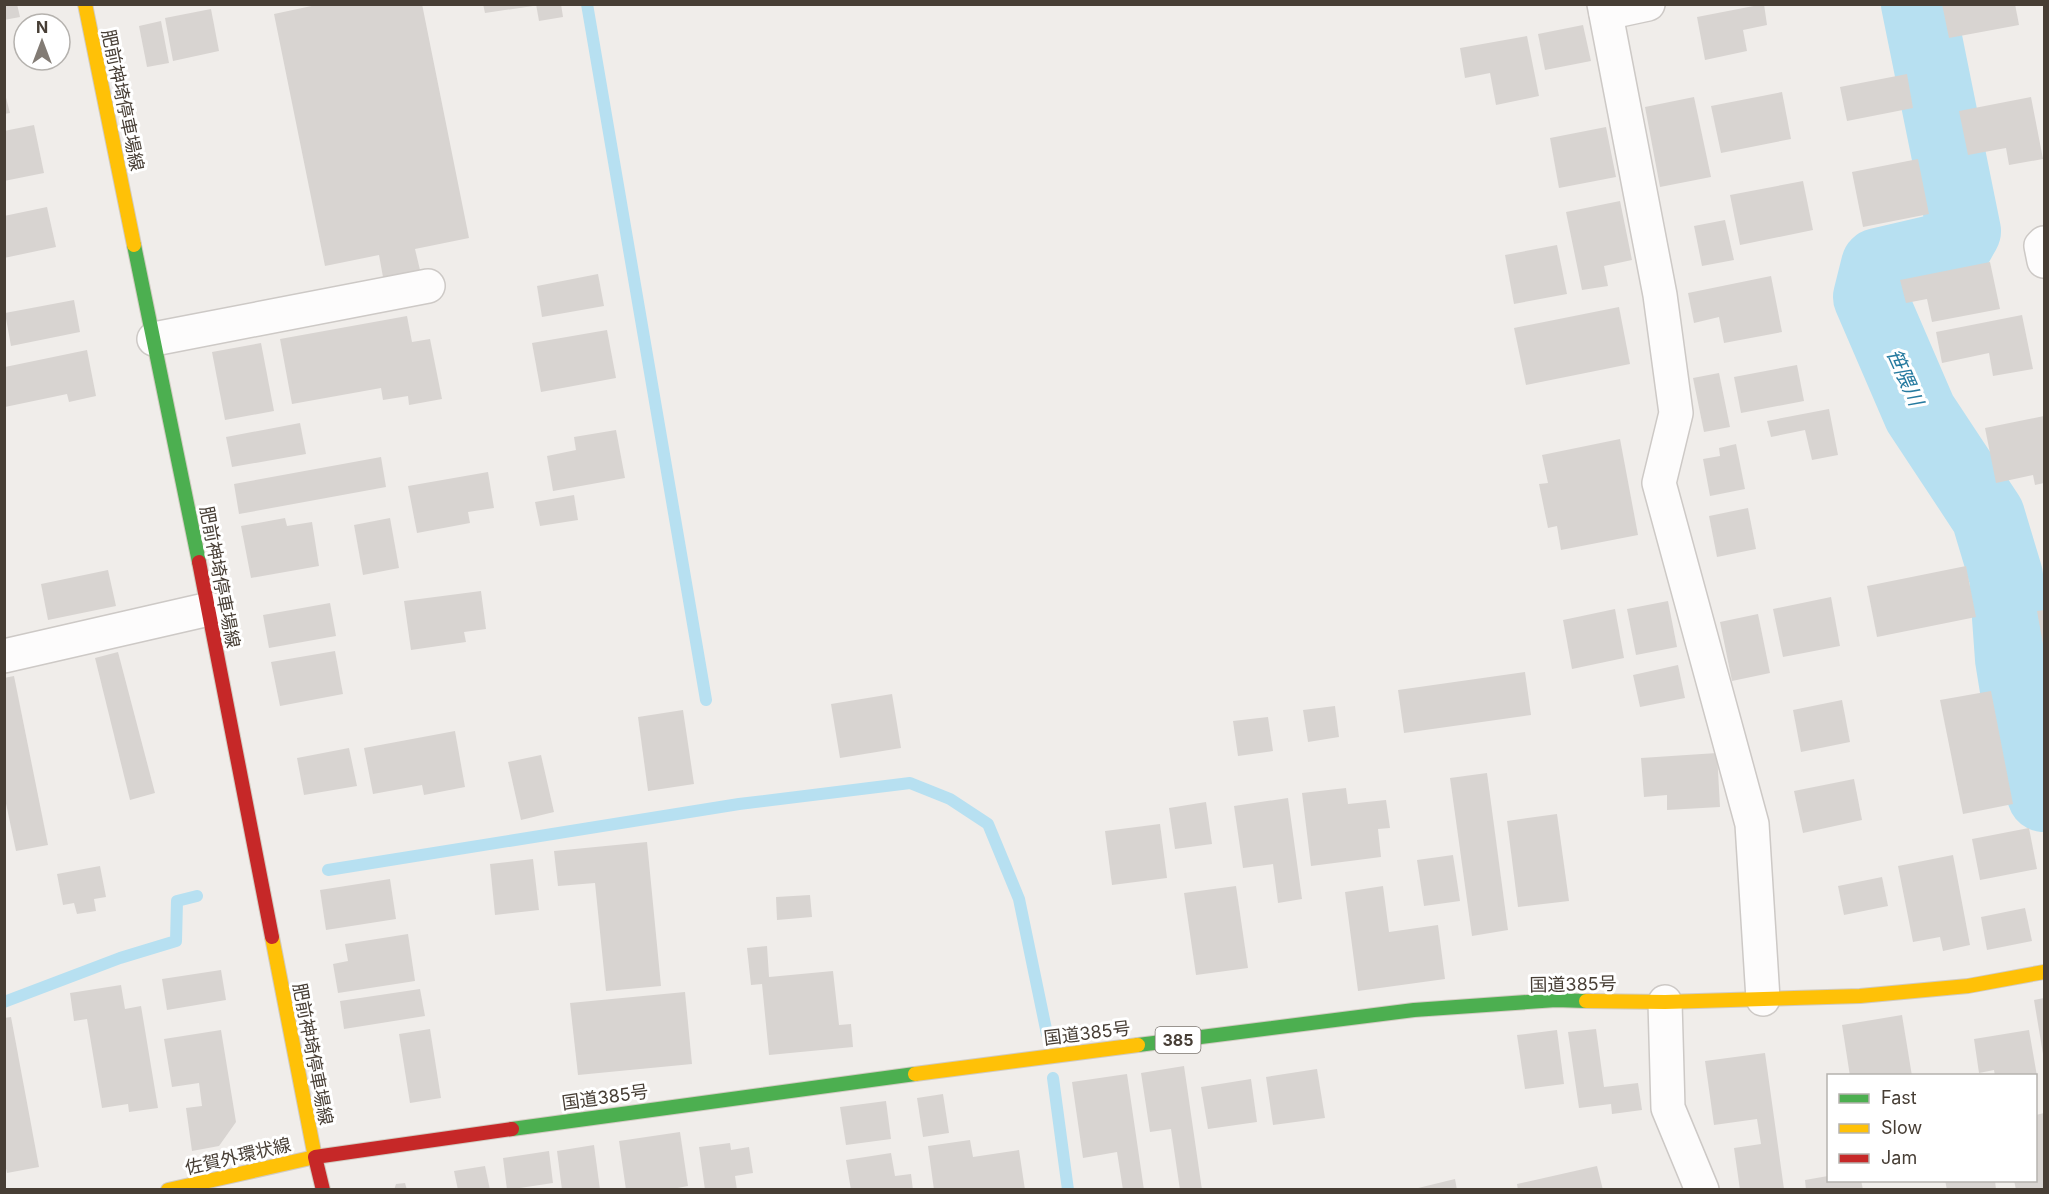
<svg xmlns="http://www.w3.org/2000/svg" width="2049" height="1194" viewBox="0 0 2049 1194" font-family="Inter,'Noto Sans JP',sans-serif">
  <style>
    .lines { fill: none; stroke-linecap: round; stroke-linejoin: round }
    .stream { stroke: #b7e0f1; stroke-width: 12 }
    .river { stroke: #b7e0f1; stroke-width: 74 }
    .building { fill: #d8d4d1 }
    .street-casing { stroke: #cdc9c6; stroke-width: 36 }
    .fast-casing { stroke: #d1cbc1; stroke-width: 16 }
    .slow-casing { stroke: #d1cbc1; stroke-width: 16 }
    .jam-casing { stroke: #d1cbc1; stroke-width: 16 }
    .street { stroke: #fdfcfc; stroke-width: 33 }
    .fast { stroke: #4caf50; stroke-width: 14 }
    .slow { stroke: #ffc107; stroke-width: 14 }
    .jam { stroke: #c62828; stroke-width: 14 }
    .labels { text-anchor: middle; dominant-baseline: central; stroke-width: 6; stroke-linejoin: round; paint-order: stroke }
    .shield { fill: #fff; stroke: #7e7872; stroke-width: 1.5 }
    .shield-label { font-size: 16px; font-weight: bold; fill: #473e35 }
    .street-label { font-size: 18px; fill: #473e35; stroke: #fff }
    .water-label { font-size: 20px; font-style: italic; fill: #257a9f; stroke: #fff }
  </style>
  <rect width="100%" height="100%" fill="#f0edea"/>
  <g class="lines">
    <!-- stream -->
    <g class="stream">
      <polyline points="587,4 706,700"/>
      <polyline points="328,870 739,804 910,783 950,799 988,824 1019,899 1047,1034"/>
      <polyline points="4,1002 120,958 176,941 177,901 197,896"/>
      <polyline points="1053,1078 1068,1190"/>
    </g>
    <!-- river -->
    <polyline class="river" points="1918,4 1964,231 1955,247 1878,265 1870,297 1920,413 1988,516 2006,576 2012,659 2024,733 2044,795"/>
  </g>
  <!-- building -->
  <g class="building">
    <polygon points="4,4 17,4 20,17 4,20"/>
    <polygon points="321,4 422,4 469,238 415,249 420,270 383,277 379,255 325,266 274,14"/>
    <polygon points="483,4 533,4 533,6 485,13"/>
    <polygon points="536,4 561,4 563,17 539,21"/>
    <polygon points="1764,4 1767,25 1743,30 1747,51 1705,60 1697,17"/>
    <polygon points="1942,4 2015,4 2019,25 1949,38"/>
    <polygon points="211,9 219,51 173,61 165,18"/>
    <polygon points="161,21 169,63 147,67 139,26"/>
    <polygon points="1583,25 1591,61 1545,70 1538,34"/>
    <polygon points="1527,36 1539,96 1496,105 1490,73 1465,78 1460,48"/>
    <polygon points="1907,74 1913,108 1847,121 1840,87"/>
    <polygon points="4,90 10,113 4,114"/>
    <polygon points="1782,92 1791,139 1721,153 1711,106"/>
    <polygon points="1694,97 1711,177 1660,187 1645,107"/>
    <polygon points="2031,97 2043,159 2009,165 2006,148 1968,155 1959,111"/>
    <polygon points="34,125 44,173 4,181 4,131"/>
    <polygon points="1606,127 1616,177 1559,188 1550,138"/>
    <polygon points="1918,159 1929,214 1863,227 1852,172"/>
    <polygon points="1803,181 1813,230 1740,245 1730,195"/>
    <polygon points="1620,201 1632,260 1604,266 1608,286 1582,290 1566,212"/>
    <polygon points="47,207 56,247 4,258 4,216"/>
    <polygon points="1725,220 1734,260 1702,266 1694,226"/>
    <polygon points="1557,245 1567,294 1514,304 1505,255"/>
    <polygon points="1990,262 2000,309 1932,322 1927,299 1906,303 1900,280"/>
    <polygon points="598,274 604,306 542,317 537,286"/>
    <polygon points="1771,276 1782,332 1724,343 1719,317 1694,323 1688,293"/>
    <polygon points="74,300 80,332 11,346 5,313"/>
    <polygon points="1619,307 1630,364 1526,385 1514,328"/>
    <polygon points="2022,315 2033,369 1993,376 1989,353 1942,363 1936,332"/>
    <polygon points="407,316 412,342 430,339 442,399 409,405 408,396 383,400 381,388 292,404 280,339"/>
    <polygon points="607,330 616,378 541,392 532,343"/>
    <polygon points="261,343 274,411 225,420 212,352"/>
    <polygon points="87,350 96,396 69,402 67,394 5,407 5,367"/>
    <polygon points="1797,365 1804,401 1741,413 1734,377"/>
    <polygon points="1719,373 1730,427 1704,432 1693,378"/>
    <polygon points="1829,409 1838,455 1812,460 1805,430 1771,437 1767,421"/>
    <polygon points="2044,416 2044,483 2035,485 2033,475 1996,483 1985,428"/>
    <polygon points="300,423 306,454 232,467 226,437"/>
    <polygon points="616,430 625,478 553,491 547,456 576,450 574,437"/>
    <polygon points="1620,439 1638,535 1561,550 1557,526 1548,528 1539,484 1548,483 1542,455"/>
    <polygon points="1736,444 1745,489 1710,496 1703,459 1720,456 1719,448"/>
    <polygon points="381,457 386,487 239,514 234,484"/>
    <polygon points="488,472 494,508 468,512 470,523 417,533 408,486"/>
    <polygon points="574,495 578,520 540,526 535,502"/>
    <polygon points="1748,508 1756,549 1717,557 1709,516"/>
    <polygon points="285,518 287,526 312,522 319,566 251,578 241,526"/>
    <polygon points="390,518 399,568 363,575 354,525"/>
    <polygon points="1966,566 1976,617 1877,637 1867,586"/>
    <polygon points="108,570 116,606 48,620 41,584"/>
    <polygon points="481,591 486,629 464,632 466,642 411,650 404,601"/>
    <polygon points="1831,597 1840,646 1783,657 1773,609"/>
    <polygon points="1668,601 1677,647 1636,655 1627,609"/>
    <polygon points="330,603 336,636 269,648 263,615"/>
    <polygon points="1615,609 1624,658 1572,669 1563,620"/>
    <polygon points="2044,610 2044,644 2043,644 2037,611"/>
    <polygon points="1758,614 1770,673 1732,681 1720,622"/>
    <polygon points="335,651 343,694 280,706 271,662"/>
    <polygon points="118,652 155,793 130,800 95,658"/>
    <polygon points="1678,665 1685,698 1640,707 1633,675"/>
    <polygon points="1525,672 1531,715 1404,733 1398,690"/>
    <polygon points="14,676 48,845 16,851 4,794 4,678"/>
    <polygon points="1991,691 2013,804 1963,814 1940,700"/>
    <polygon points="892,694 901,748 840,758 831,704"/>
    <polygon points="1842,700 1850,742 1801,752 1793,710"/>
    <polygon points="1335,706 1339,737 1308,742 1303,710"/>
    <polygon points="683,710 694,784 648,791 638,717"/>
    <polygon points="1268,717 1273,751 1238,756 1233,721"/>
    <polygon points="455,731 465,787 424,795 422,785 373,794 364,748"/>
    <polygon points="349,748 357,786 304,795 297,758"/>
    <polygon points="1717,753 1720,807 1667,810 1667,795 1644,797 1641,758"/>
    <polygon points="541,755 554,812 521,820 508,762"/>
    <polygon points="1487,773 1508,930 1472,936 1450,778"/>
    <polygon points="1854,779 1862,820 1803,833 1794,791"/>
    <polygon points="1346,788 1348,804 1386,800 1390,828 1378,829 1381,857 1311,866 1302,793"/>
    <polygon points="1288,798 1302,899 1278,903 1273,864 1243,868 1234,806"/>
    <polygon points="1206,802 1212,844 1175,849 1169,808"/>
    <polygon points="1557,814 1569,901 1518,907 1507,821"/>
    <polygon points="1160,824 1167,878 1112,885 1105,831"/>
    <polygon points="2029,828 2037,869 1980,880 1972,839"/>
    <polygon points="647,842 661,986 606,991 595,883 558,886 554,851"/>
    <polygon points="1453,855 1460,901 1424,906 1417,860"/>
    <polygon points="1953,855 1970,945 1943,951 1940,937 1913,942 1898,866"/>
    <polygon points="533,859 539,910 495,915 490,864"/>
    <polygon points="100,866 106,897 94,899 96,911 77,914 74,903 63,905 57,874"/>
    <polygon points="1882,877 1888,906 1844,915 1838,886"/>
    <polygon points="390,879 396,919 326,930 320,890"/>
    <polygon points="1236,886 1248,968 1196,975 1184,893"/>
    <polygon points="1383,886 1389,932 1438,925 1445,979 1358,991 1345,892"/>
    <polygon points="810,895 812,917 777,920 776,897"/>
    <polygon points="2025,908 2032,941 1987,950 1981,917"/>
    <polygon points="408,934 415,981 338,993 333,964 348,961 345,944"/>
    <polygon points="767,946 769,977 833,971 839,1025 851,1024 853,1047 769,1055 762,984 751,985 747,948"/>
    <polygon points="221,970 226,1000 167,1010 162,979"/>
    <polygon points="121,985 125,1009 141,1006 158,1108 129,1112 128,1104 102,1108 87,1019 74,1021 70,993"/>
    <polygon points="420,989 425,1016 344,1029 340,1001"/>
    <polygon points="685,992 692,1064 578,1075 570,1003"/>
    <polygon points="2044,998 2044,1054 2043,1054 2034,1000"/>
    <polygon points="1902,1015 1912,1076 1850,1076 1842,1025"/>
    <polygon points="11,1017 39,1167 7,1173 4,1159 4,1018"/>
    <polygon points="430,1029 441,1098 410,1103 399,1034"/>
    <polygon points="1596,1029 1604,1087 1638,1083 1642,1110 1612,1114 1611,1104 1579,1108 1568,1032"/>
    <polygon points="221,1030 236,1122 219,1146 192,1151 186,1108 202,1106 199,1083 172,1087 164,1039"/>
    <polygon points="1557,1030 1564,1084 1525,1089 1517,1035"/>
    <polygon points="2029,1030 2037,1076 1995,1076 1994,1070 1979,1073 1974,1039"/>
    <polygon points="1765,1053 1784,1189 1740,1190 1734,1148 1761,1144 1757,1119 1714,1125 1705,1061"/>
    <polygon points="1184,1066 1202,1190 1180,1190 1171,1129 1150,1132 1141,1073"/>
    <polygon points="1317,1069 1325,1118 1273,1125 1266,1077"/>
    <polygon points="1127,1074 1144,1190 1123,1190 1117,1152 1083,1158 1072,1082"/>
    <polygon points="1251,1079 1257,1122 1208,1129 1201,1087"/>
    <polygon points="943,1094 949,1133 923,1137 917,1098"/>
    <polygon points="886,1101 891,1139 846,1145 840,1107"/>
    <polygon points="2044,1113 2044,1190 2016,1190 2014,1180 2036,1180 2036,1115"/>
    <polygon points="680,1132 688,1186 667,1190 626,1190 619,1141"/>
    <polygon points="970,1140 973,1157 1019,1150 1025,1190 934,1190 928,1146"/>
    <polygon points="730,1143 731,1150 749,1147 753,1173 735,1176 737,1190 705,1190 699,1147"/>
    <polygon points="594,1145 600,1190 562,1190 557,1151"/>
    <polygon points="549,1151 553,1183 507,1190 503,1158"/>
    <polygon points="891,1153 895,1176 911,1174 913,1190 851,1190 846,1160"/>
    <polygon points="485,1166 490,1190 458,1190 454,1171"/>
    <polygon points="1597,1166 1603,1190 1518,1190 1517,1184"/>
    <polygon points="1828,1176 1828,1180 1861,1180 1863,1190 1806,1190 1805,1180"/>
    <polygon points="1455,1179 1457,1190 1414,1190 1414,1189"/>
    <polygon points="1945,1180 1995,1180 1996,1190 1947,1190"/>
    <polygon points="405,1183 407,1190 394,1190 396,1184"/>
  </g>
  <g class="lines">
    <defs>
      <g id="street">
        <polyline points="1604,4 1660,295 1676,413 1659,483 1752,824 1763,999"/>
        <polyline points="1606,13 1648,4"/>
        <polyline points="2044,243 2041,246 2044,261"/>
        <polyline points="154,339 428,286"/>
        <polyline points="4,656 209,609"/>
        <polyline points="1665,1002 1668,1108 1702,1190"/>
      </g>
      <g id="fast">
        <polyline points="134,245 199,562"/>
        <polyline points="1138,1045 1414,1010 1556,1000 1586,1001"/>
        <polyline points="512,1129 915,1074"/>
      </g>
      <g id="slow">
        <polyline points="85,4 134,245"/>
        <polyline points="272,937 315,1157"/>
        <polyline points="1586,1001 1665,1002 1860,996 1968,986 2044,972"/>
        <polyline points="915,1074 1138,1045"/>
        <polyline points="168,1190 315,1157"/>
      </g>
      <g id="jam">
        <polyline points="199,562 272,937"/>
        <polyline points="323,1190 315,1157 512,1129"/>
      </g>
    </defs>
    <!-- street casing -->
    <use href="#street" class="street-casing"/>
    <!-- fast casing -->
    <use href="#fast" class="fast-casing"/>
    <!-- slow casing -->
    <use href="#slow" class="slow-casing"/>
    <!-- jam casing -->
    <use href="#jam" class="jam-casing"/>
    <!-- street -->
    <use href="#street" class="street"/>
    <!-- fast -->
    <use href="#fast" class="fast"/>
    <!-- slow -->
    <use href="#slow" class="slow"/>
    <!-- jam -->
    <use href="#jam" class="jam"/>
  </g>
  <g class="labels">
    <!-- shield labels -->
    <rect class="shield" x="1155.5" y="1027" width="45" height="26" rx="4.5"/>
    <g class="shield-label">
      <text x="1178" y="1040">385</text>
    </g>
    <!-- street labels -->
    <g class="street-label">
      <text transform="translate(123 100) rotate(78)">肥前神埼停車場線</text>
      <text transform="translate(220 577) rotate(79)">肥前神埼停車場線</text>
      <text transform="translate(1573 984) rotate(-1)">国道385号</text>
      <text transform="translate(1087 1033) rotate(-7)">国道385号</text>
      <text transform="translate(313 1054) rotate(79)">肥前神埼停車場線</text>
      <text transform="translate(605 1097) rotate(-8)">国道385号</text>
      <text transform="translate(238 1156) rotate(-13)">佐賀外環状線</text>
    </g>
    <!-- water labels -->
    <g class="water-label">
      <text transform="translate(1905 377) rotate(66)">笹隈川</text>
    </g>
  </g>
  <!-- border -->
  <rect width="2049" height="1194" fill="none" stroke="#473e35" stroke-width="12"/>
  <!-- legend -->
  <rect x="1827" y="1074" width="210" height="108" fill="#ffffff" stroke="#b5b2ae" stroke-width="1.5"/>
  <rect x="1839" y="1094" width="30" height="9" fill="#4caf50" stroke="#b5b2ae" stroke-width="1.5"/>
  <text x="1881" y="1104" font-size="18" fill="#473e35">Fast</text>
  <rect x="1839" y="1124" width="30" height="9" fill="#ffc107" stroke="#b5b2ae" stroke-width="1.5"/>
  <text x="1881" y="1134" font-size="18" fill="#473e35">Slow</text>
  <rect x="1839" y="1154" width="30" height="9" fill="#c62828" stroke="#b5b2ae" stroke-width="1.5"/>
  <text x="1881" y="1164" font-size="18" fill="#473e35">Jam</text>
  <!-- north arrow -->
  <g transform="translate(42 42)"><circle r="28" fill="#ffffff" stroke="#b5b2ae" stroke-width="1.5"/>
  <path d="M0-4.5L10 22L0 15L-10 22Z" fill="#827b74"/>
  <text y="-9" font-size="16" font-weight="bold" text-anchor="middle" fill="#473e35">N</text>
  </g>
</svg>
